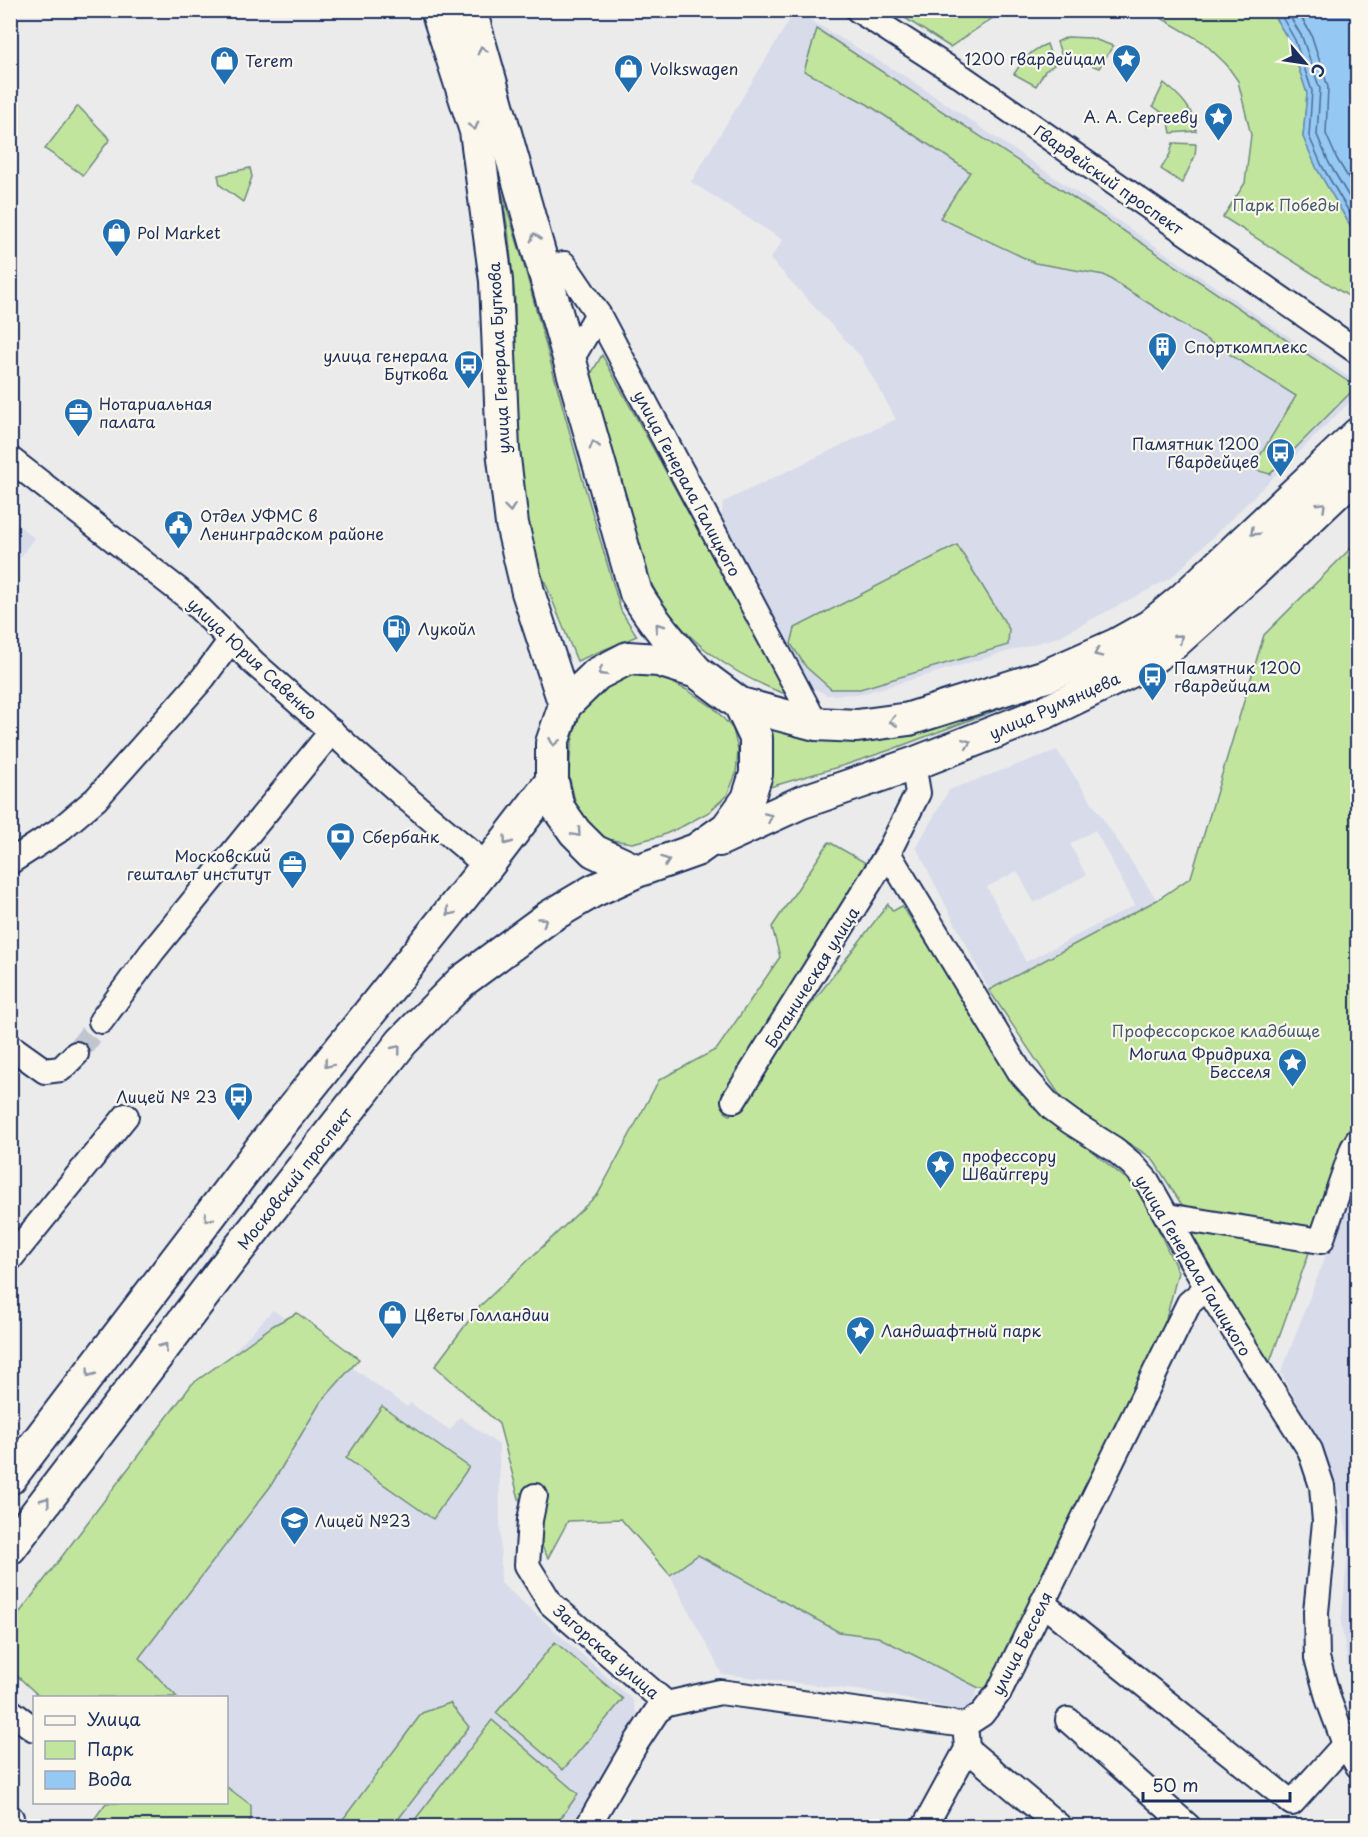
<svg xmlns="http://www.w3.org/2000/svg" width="1368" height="1837" viewBox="0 0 1368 1837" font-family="'Playpen Sans',sans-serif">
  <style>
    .built { fill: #d8dcea; fill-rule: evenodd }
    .green { fill: #c2e59e; stroke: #6e8a7e; stroke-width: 1.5 }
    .water { fill: #95c8f2; stroke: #648bb7; stroke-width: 1.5 }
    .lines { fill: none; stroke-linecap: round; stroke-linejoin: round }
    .shore { stroke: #4c6c99; stroke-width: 1.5 }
    .minor-tunnel { stroke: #c1c5cf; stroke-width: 24; stroke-dasharray: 24 12; stroke-linecap: butt }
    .minor-casing { stroke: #1b2f5e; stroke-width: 28 }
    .major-casing { stroke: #1b2f5e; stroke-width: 36 }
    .minor { stroke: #fbf7ec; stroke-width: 24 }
    .major { stroke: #fbf7ec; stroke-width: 32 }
    .oneway { stroke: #8b93a5 }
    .labels { text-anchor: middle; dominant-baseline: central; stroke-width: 4.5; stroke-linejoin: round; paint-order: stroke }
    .poi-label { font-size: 16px; fill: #1b2f5e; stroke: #fbf7ec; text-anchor: start }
    .street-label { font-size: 16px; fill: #1b2f5e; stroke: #fbf7ec }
    .park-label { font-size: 16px; fill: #455c6e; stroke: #fbf7ec }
  </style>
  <rect width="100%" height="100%" fill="#ebebeb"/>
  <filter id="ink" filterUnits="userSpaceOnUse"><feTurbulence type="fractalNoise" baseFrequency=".0167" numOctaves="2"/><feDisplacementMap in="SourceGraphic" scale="12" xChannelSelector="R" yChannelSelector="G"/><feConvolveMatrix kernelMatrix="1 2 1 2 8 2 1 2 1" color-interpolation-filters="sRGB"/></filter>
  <g filter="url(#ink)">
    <!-- built -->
    <g class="built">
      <polygon points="795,11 908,78 1357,383 1357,395 1171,578 1058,637 862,694 827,695 806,684 721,523 723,502 896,419 861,357 770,259 783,240 691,182"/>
      <polygon points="18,525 34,538 20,558 11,551 11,535"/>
      <path d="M1057,750L1157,900L989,990L916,847L949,790ZM1095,830L1135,905L1026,962L987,887L1017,871L1034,903L1086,875L1070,844Z"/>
      <polygon points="1357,1172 1357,1719 1341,1624 1349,1543 1340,1498 1322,1448 1281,1373"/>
      <polygon points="273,1310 407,1407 410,1403 450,1430 460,1417 499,1445 501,1583 633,1700 637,1717 571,1826 102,1826 226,1802 226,1698 50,1697 11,1670 11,1642 187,1418 237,1348"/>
      <polygon points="696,1536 878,1637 979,1688 967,1712 873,1692 722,1674 670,1575"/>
    </g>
    <!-- green -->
    <g class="green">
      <polygon points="894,11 1003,11 950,47"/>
      <polygon points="1149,11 1271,11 1290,42 1307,93 1303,137 1317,169 1357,237 1356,301 1223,217 1245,183 1251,135 1238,81 1226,64 1203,42"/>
      <polygon points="817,29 1103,217 1356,387 1270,474 1252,469 1296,396 1104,275 1035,263 940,218 970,172 867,104 804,71"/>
      <polygon points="1067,37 1091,38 1113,46 1099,68 1086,63 1064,62 1057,42"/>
      <path d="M1047,44L1054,65L1045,71L1036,86L1014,74C1023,60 1031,50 1047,44Z"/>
      <path d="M1164,83C1181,97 1194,109 1196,131L1171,133L1168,117L1153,106Z"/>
      <polygon points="78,106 110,139 83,175 45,149"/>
      <polygon points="1173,143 1196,144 1195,156 1182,183 1161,169 1170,154"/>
      <polygon points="250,168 252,177 243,202 220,185 218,175"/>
      <polygon points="500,186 522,258 583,481 621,611 637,636 577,661 534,555 524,513 517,431 515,301 508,229"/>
      <path d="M602,355L788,695C732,675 680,639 652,585L618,489L588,379Z"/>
      <polygon points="1357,542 1357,1173 1340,1166 1316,1232 1189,1216 1152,1158 1065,1103 989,990 1157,900 1191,877 1264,635"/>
      <polygon points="957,545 1009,629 1008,645 860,689 831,689 806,667 791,644 795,628"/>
      <polygon points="622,672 658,676 687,690 714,708 733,729 738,750 736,774 727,795 709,812 683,826 661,836 632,843 605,839 579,817 569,776 571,746 579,714 593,688"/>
      <polygon points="1026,699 890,750 845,765 763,789 764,728 801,735"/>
      <polygon points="829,842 866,863 849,909 767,1027 725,1112 730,1115 744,1092 888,904 893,911 902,906 989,1035 994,1054 1006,1073 1047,1115 1140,1190 1178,1272 1165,1323 988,1688 979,1688 878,1637 839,1632 698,1555 670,1575 621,1519 568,1521 548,1558 521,1506 499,1424 435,1366 479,1307 598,1194 659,1080 717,1049 780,957 772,927"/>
      <polygon points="1181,1225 1311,1247 1266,1373"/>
      <polygon points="297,1313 359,1359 320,1403 270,1487 139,1658 177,1697 40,1697 11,1670 11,1624 192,1384 274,1325"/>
      <polygon points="382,1406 469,1467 433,1519 346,1458"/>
      <polygon points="555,1642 623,1699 563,1770 496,1713"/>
      <polygon points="450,1703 469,1727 393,1826 338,1826 422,1713"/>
      <polygon points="492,1720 578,1794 555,1826 410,1826"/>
      <polygon points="227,1787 251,1805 251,1818 247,1826 89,1826 106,1803 226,1802"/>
    </g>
    <!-- water -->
    <polygon class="water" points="1271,11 1357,11 1357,237 1317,169 1303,137 1307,93 1290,42"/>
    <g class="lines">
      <!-- shore -->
      <g class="shore">
        <polyline points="1278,10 1295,40 1312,91 1309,136 1322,166 1358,227"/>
        <polyline points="1286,10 1302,37 1320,89 1317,135 1329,163 1358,212"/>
        <polyline points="1297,10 1311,34 1328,87 1326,134 1337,159 1358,194"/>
      </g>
      <!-- minor-tunnel -->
      <polyline class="minor-tunnel" points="76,1054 101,1021"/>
      <defs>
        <g id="minor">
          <polyline points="858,10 962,77 1358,352"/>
          <polyline points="544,269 564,264 598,314 816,724"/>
          <polyline points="570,361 598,314"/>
          <polyline points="10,459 190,599 254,663 404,796 487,866"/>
          <polyline points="888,853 1020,1072 1052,1108 1071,1122 1114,1149 1132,1164 1147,1181 1207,1288 1310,1450 1322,1486 1325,1522 1316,1612 1317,1658 1329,1701 1345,1744 1358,1766"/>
          <polyline points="10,862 58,831 96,799 203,678 231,640"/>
          <polyline points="101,1021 152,952 332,731"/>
          <polyline points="10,1046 45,1071 61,1069 76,1054"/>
          <polyline points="734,1100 888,853 918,793 913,764"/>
          <polyline points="1167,1216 1321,1241 1353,1148 1358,1140"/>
          <polyline points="10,1259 126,1116"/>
          <polyline points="535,1496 530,1520 527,1565 551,1604 667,1704"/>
          <polyline points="1042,1603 1292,1803 1345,1744"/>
          <polyline points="10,1711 34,1729"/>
          <polyline points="1068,1720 1188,1826"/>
          <polyline points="967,1749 1059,1826"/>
          <polyline points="10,1819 11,1818"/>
          <polyline points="588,1826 636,1743 657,1711 667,1704 720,1692 965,1725 982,1714 999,1692 1189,1303 1207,1288"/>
          <polyline points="925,1826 967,1749 966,1735"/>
        </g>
        <g id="major">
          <polyline points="437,10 476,131 496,281 503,450 512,524 528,592 565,705"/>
          <path d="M470,10L636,593C653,622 675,647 697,672"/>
          <polyline points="740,704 816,724 857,726 909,719 1046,676 1116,645 1150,626 1182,600 1358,434"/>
          <polyline points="719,840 802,802 913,764 1046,712 1137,668 1174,643 1255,570 1358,472"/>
          <polyline points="10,1478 266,1142 487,866 552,781"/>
          <polyline points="10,1548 234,1255 347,1112 402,1042 461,982 549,917 593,891 637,871 696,850 727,828 748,799 756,774 756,738 740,704 697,672 658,660 628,658 597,674 565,705 552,743 552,781 558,808 575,832 594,851 637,871"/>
        </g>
      </defs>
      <!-- minor casing -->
      <use href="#minor" class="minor-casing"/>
      <!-- major casing -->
      <use href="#major" class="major-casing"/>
      <!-- minor -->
      <use href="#minor" class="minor"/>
      <!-- major -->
      <use href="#major" class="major"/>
    </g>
    <!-- one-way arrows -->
    <defs><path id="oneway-chevron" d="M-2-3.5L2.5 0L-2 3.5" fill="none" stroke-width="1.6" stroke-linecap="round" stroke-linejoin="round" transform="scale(1.5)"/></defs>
    <g class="oneway">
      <use href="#oneway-chevron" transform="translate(482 50) rotate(-106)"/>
      <use href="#oneway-chevron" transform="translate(474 126) rotate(75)"/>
      <use href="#oneway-chevron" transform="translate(535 237) rotate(-106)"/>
      <use href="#oneway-chevron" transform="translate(594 445) rotate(-106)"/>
      <use href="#oneway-chevron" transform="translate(1322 506) rotate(-44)"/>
      <use href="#oneway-chevron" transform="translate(510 508) rotate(83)"/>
      <use href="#oneway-chevron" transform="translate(1254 532) rotate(137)"/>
      <use href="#oneway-chevron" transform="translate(659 627) rotate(-127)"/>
      <use href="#oneway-chevron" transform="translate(1179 638) rotate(-41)"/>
      <use href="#oneway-chevron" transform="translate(1098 653) rotate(156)"/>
      <use href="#oneway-chevron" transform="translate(602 672) rotate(148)"/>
      <use href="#oneway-chevron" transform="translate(893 721) rotate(172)"/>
      <use href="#oneway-chevron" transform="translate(554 742) rotate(101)"/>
      <use href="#oneway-chevron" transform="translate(967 743) rotate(-21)"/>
      <use href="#oneway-chevron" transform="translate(769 817) rotate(-24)"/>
      <use href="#oneway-chevron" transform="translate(577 833) rotate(49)"/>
      <use href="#oneway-chevron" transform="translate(507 841) rotate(127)"/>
      <use href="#oneway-chevron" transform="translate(666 861) rotate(-20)"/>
      <use href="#oneway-chevron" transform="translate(450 912) rotate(129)"/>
      <use href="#oneway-chevron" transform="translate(543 921) rotate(-36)"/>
      <use href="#oneway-chevron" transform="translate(397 1049) rotate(-51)"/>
      <use href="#oneway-chevron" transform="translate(328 1064) rotate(128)"/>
      <use href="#oneway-chevron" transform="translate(208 1218) rotate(127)"/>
      <use href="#oneway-chevron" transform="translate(164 1347) rotate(-53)"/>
      <use href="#oneway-chevron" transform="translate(90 1373) rotate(127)"/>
      <use href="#oneway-chevron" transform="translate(46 1501) rotate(-53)"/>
    </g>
  </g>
  <!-- icons -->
  <defs>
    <symbol id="sight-pin" viewBox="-11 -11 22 30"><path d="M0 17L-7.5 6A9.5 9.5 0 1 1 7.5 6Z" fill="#1f6fb2" stroke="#fbf7ec"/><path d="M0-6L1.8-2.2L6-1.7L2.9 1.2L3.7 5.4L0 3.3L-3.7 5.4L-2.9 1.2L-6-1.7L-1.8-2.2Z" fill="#fff"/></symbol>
    <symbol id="shop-pin" viewBox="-11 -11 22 30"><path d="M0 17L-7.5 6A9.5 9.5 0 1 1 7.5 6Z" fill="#1f6fb2" stroke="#fbf7ec"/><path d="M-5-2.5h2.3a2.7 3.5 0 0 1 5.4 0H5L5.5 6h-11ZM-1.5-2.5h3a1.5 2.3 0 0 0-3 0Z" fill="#fff"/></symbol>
    <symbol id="building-pin" viewBox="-11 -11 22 30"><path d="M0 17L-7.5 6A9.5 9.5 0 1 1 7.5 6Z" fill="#1f6fb2" stroke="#fbf7ec"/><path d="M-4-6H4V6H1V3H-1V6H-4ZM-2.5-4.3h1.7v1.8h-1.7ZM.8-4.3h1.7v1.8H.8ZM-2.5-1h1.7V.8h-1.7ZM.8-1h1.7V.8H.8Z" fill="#fff"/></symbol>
    <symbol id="bus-pin" viewBox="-11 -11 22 30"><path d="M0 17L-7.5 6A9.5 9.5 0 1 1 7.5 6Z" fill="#1f6fb2" stroke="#fbf7ec"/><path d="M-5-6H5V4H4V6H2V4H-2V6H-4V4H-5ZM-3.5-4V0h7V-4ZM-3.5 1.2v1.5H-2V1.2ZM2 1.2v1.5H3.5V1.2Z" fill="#fff"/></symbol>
    <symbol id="office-pin" viewBox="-11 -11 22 30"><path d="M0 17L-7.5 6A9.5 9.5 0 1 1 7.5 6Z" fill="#1f6fb2" stroke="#fbf7ec"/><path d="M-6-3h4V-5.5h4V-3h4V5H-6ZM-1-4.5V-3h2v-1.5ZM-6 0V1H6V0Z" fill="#fff"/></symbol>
    <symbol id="civic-pin" viewBox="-11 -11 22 30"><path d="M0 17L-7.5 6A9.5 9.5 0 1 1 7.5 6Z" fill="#1f6fb2" stroke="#fbf7ec"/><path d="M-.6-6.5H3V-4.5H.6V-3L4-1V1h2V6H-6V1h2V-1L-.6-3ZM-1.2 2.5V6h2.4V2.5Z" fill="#fff"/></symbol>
    <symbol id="fuel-pin" viewBox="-11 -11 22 30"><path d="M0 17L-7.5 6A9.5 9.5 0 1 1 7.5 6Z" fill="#1f6fb2" stroke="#fbf7ec"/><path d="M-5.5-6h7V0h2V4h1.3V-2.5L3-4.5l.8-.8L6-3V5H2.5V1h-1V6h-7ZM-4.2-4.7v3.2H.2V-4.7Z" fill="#fff"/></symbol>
    <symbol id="bank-pin" viewBox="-11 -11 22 30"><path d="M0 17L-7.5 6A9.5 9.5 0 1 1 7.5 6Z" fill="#1f6fb2" stroke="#fbf7ec"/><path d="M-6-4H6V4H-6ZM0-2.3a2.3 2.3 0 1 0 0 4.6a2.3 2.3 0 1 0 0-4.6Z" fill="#fff"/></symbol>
    <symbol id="school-pin" viewBox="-11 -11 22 30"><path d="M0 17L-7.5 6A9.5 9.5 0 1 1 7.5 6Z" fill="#1f6fb2" stroke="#fbf7ec"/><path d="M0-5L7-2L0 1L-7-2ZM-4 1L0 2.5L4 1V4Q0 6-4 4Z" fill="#fff"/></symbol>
  </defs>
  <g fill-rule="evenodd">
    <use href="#sight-pin" x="1110" y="42" width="33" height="45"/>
    <use href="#shop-pin" x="208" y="44" width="33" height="45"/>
    <use href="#shop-pin" x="612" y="52" width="33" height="45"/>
    <use href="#sight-pin" x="1202" y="100" width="33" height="45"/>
    <use href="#shop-pin" x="100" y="216" width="33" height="45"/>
    <use href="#building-pin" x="1146" y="330" width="33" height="45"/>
    <use href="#bus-pin" x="452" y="348" width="33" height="45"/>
    <use href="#office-pin" x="62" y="396" width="33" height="45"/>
    <use href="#bus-pin" x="1264" y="436" width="33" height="45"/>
    <use href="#civic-pin" x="162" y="508" width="33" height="45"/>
    <use href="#fuel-pin" x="380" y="612" width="33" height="45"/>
    <use href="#bus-pin" x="1136" y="660" width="33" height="45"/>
    <use href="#bank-pin" x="324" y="820" width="33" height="45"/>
    <use href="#office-pin" x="276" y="848" width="33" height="45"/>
    <use href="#sight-pin" x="1276" y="1046" width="33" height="45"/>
    <use href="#bus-pin" x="222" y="1080" width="33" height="45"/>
    <use href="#sight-pin" x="924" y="1148" width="33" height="45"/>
    <use href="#shop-pin" x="376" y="1298" width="33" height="45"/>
    <use href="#sight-pin" x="844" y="1314" width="33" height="45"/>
    <use href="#school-pin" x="278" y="1504" width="33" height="45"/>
  </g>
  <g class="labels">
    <!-- poi labels -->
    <g class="poi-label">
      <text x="1106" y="58" text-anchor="end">1200 гвардейцам</text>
      <text x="245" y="60">Terem</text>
      <text x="650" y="68">Volkswagen</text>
      <text x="1198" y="116" text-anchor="end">А. А. Сергееву</text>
      <text x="137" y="232">Pol Market</text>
      <text x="1184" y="346">Спорткомплекс</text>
      <text x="448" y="355" text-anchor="end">улица генерала<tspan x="448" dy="18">Буткова</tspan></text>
      <text x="99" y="403">Нотариальная<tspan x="99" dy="18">палата</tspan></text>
      <text x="1259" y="443" text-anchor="end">Памятник 1200<tspan x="1259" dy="18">Гвардейцев</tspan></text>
      <text x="200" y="515">Отдел УФМС в<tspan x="200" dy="18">Ленинградском районе</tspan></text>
      <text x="418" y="628">Лукойл</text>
      <text x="1174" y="667">Памятник 1200<tspan x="1174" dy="18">гвардейцам</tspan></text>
      <text x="362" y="836">Сбербанк</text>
      <text x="271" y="855" text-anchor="end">Московский<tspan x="271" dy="18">гештальт институт</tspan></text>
      <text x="1271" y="1053" text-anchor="end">Могила Фридриха<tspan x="1271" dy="18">Бесселя</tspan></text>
      <text x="217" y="1096" text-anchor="end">Лицей № 23</text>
      <text x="962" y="1155">профессору<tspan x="962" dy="18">Швайггеру</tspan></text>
      <text x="414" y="1314">Цветы Голландии</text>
      <text x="881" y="1330">Ландшафтный парк</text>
      <text x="315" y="1520">Лицей №23</text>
    </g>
    <!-- street labels -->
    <g class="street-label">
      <text transform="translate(1109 179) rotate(35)">Гвардейский проспект</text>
      <text transform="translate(498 358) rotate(-93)">улица Генерала Буткова</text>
      <text transform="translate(688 483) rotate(62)">улица Генерала Галицкого</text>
      <text transform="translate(253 658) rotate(43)">улица Юрия Савенко</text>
      <text transform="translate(1054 705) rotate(-24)">улица Румянцева</text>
      <text transform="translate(811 977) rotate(-58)">Ботаническая улица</text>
      <text transform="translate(294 1178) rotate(-52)">Московский проспект</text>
      <text transform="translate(1194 1265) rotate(59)">улица Генерала Галицкого</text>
      <text transform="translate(1021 1643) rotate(-63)">улица Бесселя</text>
      <text transform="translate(607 1651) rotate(41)">Загорская улица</text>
    </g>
    <!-- park labels -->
    <g class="park-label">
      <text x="1286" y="204">Парк Победы</text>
      <text x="1216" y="1030">Профессорское кладбище</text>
    </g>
  </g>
  <!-- margin -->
  <rect width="1368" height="1837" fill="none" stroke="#fbf7ec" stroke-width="36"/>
  <rect x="18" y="18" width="1332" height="1801" fill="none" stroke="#1b2f5e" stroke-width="2" filter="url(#ink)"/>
  <!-- legend -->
  <rect x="33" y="1696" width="195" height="108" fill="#fbf7ec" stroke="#a1a7b3" stroke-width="1.5"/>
  <rect x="45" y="1716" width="30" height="9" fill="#fbf7ec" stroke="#a1a7b3" stroke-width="1.5"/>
  <text x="87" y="1726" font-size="18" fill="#1b2f5e">Улица</text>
  <rect x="45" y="1741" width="30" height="18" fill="#c2e59e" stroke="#a1a7b3" stroke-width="1.5"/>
  <text x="87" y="1756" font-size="18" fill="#1b2f5e">Парк</text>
  <rect x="45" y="1771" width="30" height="18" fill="#95c8f2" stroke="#a1a7b3" stroke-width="1.5"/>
  <text x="87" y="1786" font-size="18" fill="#1b2f5e">Вода</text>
  <!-- north arrow -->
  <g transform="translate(1305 63) rotate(119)" stroke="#fbf7ec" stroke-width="4.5" paint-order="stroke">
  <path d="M0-4.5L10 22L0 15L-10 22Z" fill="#1b2f5e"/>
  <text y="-9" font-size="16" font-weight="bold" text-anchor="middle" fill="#1b2f5e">С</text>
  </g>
  <!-- scale -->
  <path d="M1143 1792v9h147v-9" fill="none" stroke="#1b2f5e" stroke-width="3"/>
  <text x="1152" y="1792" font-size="18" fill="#1b2f5e" stroke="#fbf7ec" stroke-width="4.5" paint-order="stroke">50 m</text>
</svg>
